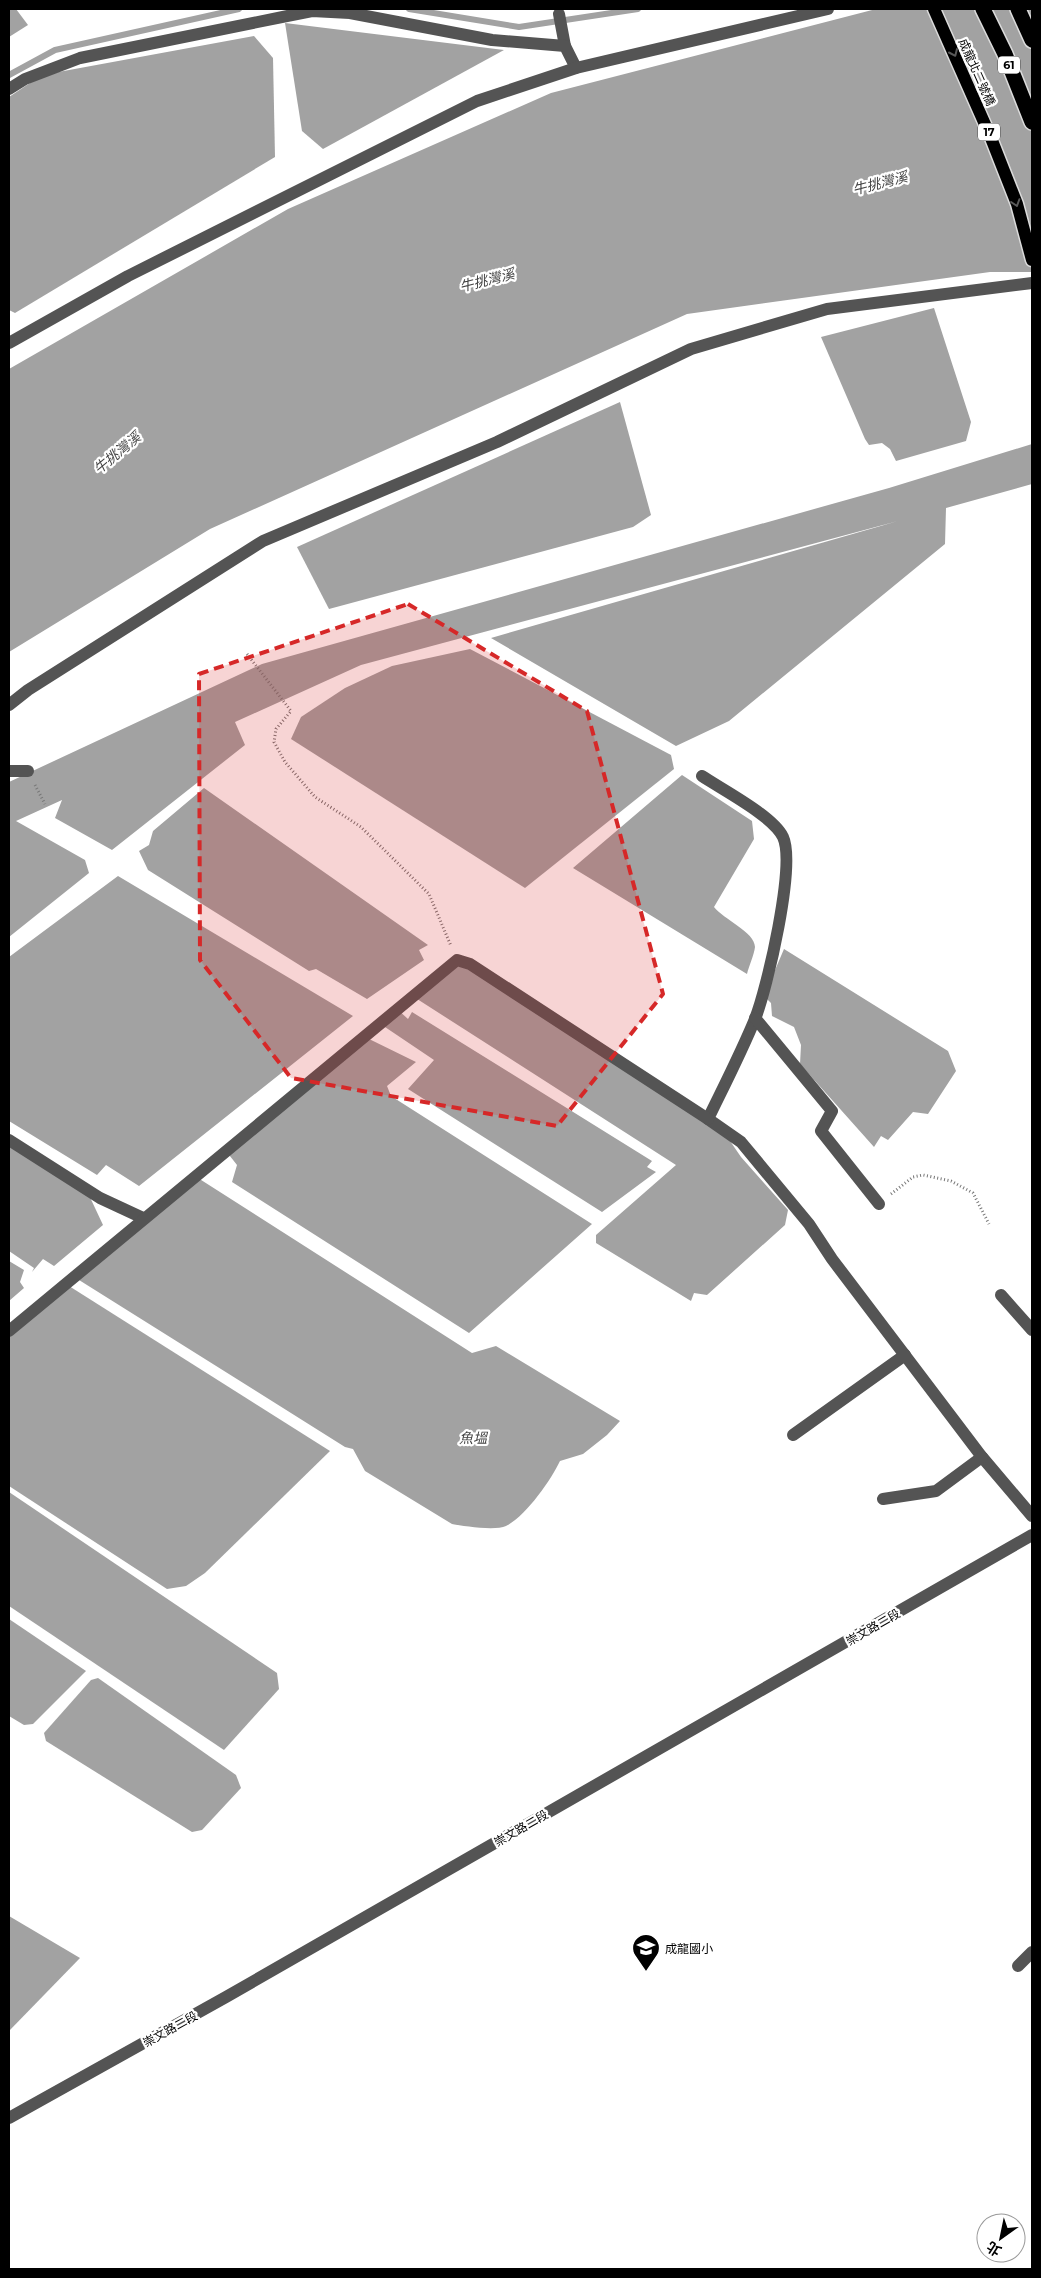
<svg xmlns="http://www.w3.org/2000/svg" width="1041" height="2278" viewBox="0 0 1041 2278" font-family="Montserrat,'Noto Sans TC',sans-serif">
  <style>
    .water { fill: #a2a2a2 }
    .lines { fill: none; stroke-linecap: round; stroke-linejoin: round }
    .stream { stroke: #a2a2a2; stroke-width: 6 }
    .major-casing { stroke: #dbdbdb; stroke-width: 15 }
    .highway-casing { stroke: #dbdbdb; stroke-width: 18 }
    .path { stroke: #767676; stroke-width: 3; stroke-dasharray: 1 2.5; stroke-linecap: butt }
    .minor { stroke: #545454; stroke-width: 12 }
    .major { stroke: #000; stroke-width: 12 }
    .highway { stroke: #000; stroke-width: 15 }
    .oneway { stroke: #595959 }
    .marked { fill: #d62828; fill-opacity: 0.2; stroke: #d62828; stroke-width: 4; stroke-dasharray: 10 6; stroke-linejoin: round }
    .labels { text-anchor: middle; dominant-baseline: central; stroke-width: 4.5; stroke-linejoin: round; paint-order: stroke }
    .shield { fill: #fff; stroke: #4c4c4c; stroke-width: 1 }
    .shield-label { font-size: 11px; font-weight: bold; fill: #000 }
    .street-label { font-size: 12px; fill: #000; stroke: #fff }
    .poi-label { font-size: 12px; fill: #000; stroke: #fff; text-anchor: start }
    .water-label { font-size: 14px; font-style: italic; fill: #434343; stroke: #fff }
  </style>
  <rect width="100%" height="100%" fill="#fff"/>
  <!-- water -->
  <g class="water">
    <polygon points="9,9 16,9 28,25 9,37"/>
    <polygon points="876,9 1032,9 1032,272 990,272 687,314 210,529 9,652 9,369 288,209 551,93"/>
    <polygon points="285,23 504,50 323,149 302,131"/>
    <polygon points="254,36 273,58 275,157 15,313 9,310 9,97 42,75"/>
    <polygon points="934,308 971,422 966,441 896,461 890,449 882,443 869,445 865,439 821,337"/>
    <polygon points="620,402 651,515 633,527 329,609 297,547"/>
    <polygon points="1032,444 1032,484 946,508 945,544 729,721 676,746 491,638 898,521 361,665 235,722 245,745 112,850 55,818 62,800 16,821 85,860 89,873 9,937 9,782 262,664 889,488"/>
    <polygon points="470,649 671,755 674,769 525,888 291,739 301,717 345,688 392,666"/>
    <path d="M682,775L752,821L754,839L714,907C723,919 755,932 755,947C754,955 749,966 747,974L573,868Z"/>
    <polygon points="204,788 428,945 419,950 424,960 367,999 316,969 309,971 148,870 139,851 149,845 153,831"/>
    <polygon points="118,876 353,1016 139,1186 106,1165 97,1175 9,1121 9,957"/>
    <polygon points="784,949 948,1051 956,1071 928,1114 913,1112 888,1140 881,1136 874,1147 800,1064 801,1045 794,1027 772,1016 771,1003 764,996"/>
    <polygon points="455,960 728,1138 741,1157 788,1210 785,1225 707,1295 694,1293 691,1301 596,1243 596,1235 676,1165 414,997"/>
    <polygon points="397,1009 408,1019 412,1012 652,1161 647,1167 656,1172 602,1212 408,1089 434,1060 382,1025"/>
    <polygon points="365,1037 416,1062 387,1086 391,1096 592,1224 469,1333 232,1182 237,1165 226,1151"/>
    <polygon points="9,1138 88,1193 103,1225 54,1266 43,1259 32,1272 34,1268 9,1251"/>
    <path d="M198,1178L472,1353L496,1346L620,1421L607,1435L583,1454L560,1461C551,1480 526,1516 506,1526C495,1531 463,1526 452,1524L365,1471L353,1449L345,1447L79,1280Z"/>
    <polygon points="9,1261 24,1270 20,1282 24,1288 9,1301"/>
    <polygon points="69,1286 330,1451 205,1573 186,1586 167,1589 9,1486 9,1337"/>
    <polygon points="9,1492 277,1673 279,1689 224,1750 9,1606"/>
    <polygon points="9,1619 86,1671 33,1724 24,1725 9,1716"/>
    <polygon points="98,1678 236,1775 241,1788 202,1830 192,1832 46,1741 44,1733 91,1680"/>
    <polygon points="9,1916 80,1958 9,2031"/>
  </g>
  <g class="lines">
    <!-- stream -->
    <g class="stream">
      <polyline points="409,9 519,27 638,9"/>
      <polyline points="9,75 55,50 239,9"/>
    </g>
    <defs>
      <polyline id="major" points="934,9 991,138 1017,204 1032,260"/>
      <g id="highway">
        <polyline points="983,9 1005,54 1032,122"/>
        <polyline points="1018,9 1032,40"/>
      </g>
    </defs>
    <!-- major casing -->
    <use href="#major" class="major-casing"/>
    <!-- highway casing -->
    <use href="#highway" class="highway-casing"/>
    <!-- path -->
    <g class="path">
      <polyline points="247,654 291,711 276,729 274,742 285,762 315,797 361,827 429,894 451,946"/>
      <polyline points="35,785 45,804"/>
      <polyline points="891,1194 913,1177 923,1175 951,1181 973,1193 989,1224"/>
    </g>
    <!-- minor -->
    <g class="minor">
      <polyline points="559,14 565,46"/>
      <polyline points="9,89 25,79 80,58 312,11 350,13 492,40 565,46 576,68"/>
      <polyline points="9,343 128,276 477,101 576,68 828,9"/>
      <polyline points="9,705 28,690 263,541 497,442 691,349 827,309 1032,283"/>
      <polyline points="9,771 28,771"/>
      <path d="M702,776C723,790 773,816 783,837C796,865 767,989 755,1019C741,1053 724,1086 708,1119L741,1142L809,1224L832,1259L982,1457L1032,1516"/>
      <polyline points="755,1018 832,1111 821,1131 879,1204"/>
      <polyline points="9,1140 100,1198 143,1218"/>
      <polyline points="1001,1295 1032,1330"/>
      <polyline points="9,1331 457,960 470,964 708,1119"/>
      <polyline points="793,1435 905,1355"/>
      <polyline points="883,1499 936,1491 982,1457"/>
      <polyline points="1018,1966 1032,1952"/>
      <polyline points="9,2118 226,1997 1032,1535"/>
    </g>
    <!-- major -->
    <use href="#major" class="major"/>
    <!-- highway -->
    <use href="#highway" class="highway"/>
  </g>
  <!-- one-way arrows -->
  <defs><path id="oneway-chevron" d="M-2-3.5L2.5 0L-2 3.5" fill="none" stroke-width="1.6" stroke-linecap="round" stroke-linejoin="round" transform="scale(1.25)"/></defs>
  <g class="oneway">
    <use href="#oneway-chevron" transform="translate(954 53) rotate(66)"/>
    <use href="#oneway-chevron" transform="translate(1016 203) rotate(72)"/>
  </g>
  <!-- marked area -->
  <path class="marked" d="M408,604L587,711L663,994L557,1126L291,1078L200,960L199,674Z"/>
  <!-- icons -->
  <defs>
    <symbol id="school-pin" viewBox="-11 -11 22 30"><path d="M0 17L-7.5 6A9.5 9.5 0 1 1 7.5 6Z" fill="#000" stroke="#fff"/><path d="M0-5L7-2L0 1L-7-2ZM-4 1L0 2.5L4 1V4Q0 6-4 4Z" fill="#fff"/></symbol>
  </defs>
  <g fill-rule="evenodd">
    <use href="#school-pin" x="630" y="1932" width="32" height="43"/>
  </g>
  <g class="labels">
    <!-- shield labels -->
    <g class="shield">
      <rect x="998" y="56.5" width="22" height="17" rx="4"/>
      <rect x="978" y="123.5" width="22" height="17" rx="4"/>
    </g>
    <g class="shield-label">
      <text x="1009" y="65">61</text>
      <text x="989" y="132">17</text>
    </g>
    <!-- street labels -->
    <g class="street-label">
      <text transform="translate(977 72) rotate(66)">成龍北二號橋</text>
      <text transform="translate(873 1627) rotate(-30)">崇文路二段</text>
      <text transform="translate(521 1828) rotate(-30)">崇文路二段</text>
      <text transform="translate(170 2029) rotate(-29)">崇文路二段</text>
    </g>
    <!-- poi labels -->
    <g class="poi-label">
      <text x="665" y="1948">成龍國小</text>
    </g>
    <!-- water labels -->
    <g class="water-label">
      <text transform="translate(880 183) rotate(-14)">牛挑灣溪</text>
      <text transform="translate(487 280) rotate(-14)">牛挑灣溪</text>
      <text transform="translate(117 453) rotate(-40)">牛挑灣溪</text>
      <text x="473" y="1438">魚塭</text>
    </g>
  </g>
  <!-- border -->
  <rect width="1041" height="2278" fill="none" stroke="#000000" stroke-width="20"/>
  <!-- north arrow -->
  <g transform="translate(1001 2238) rotate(213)"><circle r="24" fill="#ffffff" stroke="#999999"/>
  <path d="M0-4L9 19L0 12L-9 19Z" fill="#000000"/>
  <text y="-8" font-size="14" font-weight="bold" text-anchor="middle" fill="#000000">北</text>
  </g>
</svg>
